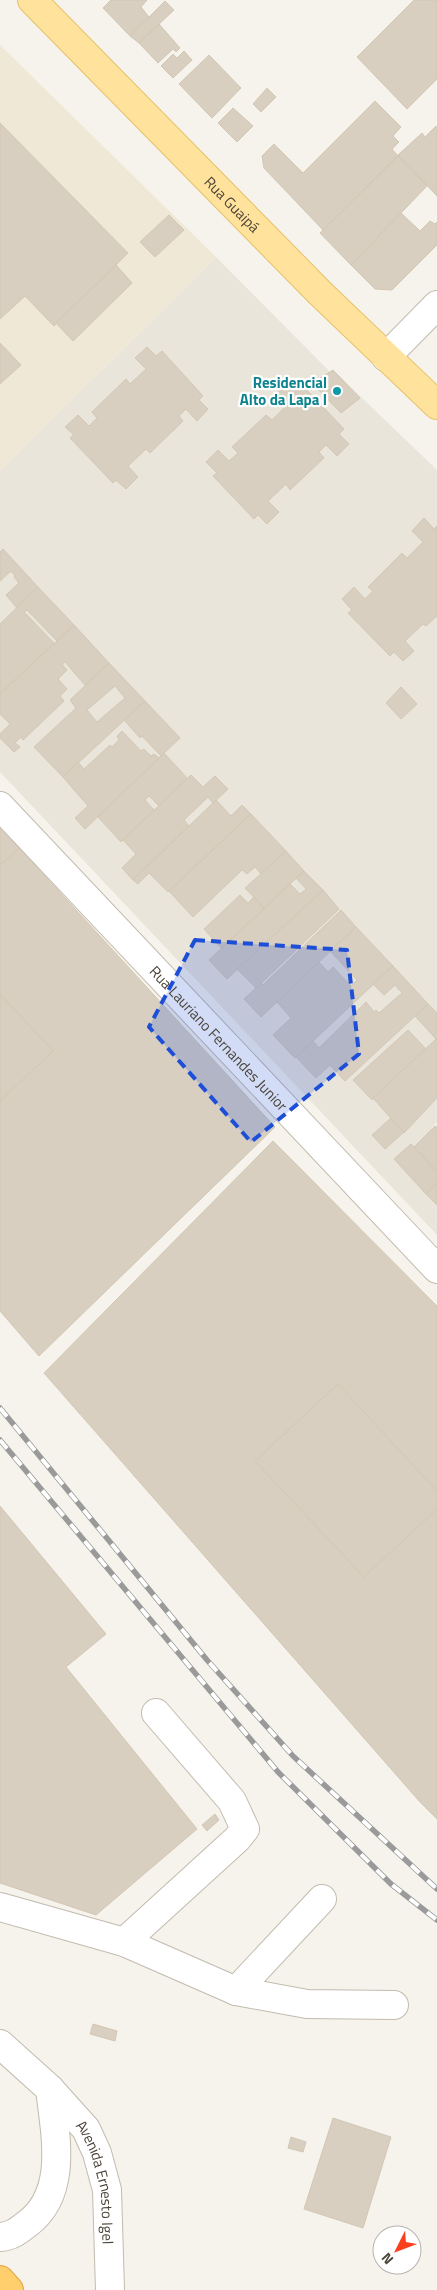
<svg xmlns="http://www.w3.org/2000/svg" width="437" height="2290" viewBox="0 0 437 2290" font-family="'Titillium Web',sans-serif">
  <style>
    .residential { fill: #eae5da }
    .education { fill: #efe8d6 }
    .building { fill: #d8cfc1; stroke: #d3c7b4; fill-rule: evenodd }
    .lines { fill: none; stroke-linecap: round; stroke-linejoin: round }
    .minor-casing { stroke: #c2bbae; stroke-width: 30 }
    .major-casing { stroke: #e6c16a; stroke-width: 30 }
    .highway-casing { stroke: #e0a43c; stroke-width: 30 }
    .minor { stroke: #fff; stroke-width: 28 }
    .major { stroke: #ffe39c; stroke-width: 28 }
    .highway { stroke: #ffcf6e; stroke-width: 28 }
    .rail-casing { stroke: #9a9a9a; stroke-width: 5.5 }
    .rail { stroke: #fff; stroke-width: 4; stroke-dasharray: 11; stroke-linecap: butt }
    .marked { fill: #1d4ed8; fill-opacity: 0.2; stroke: #1d4ed8; stroke-width: 4; stroke-dasharray: 10 6; stroke-linejoin: round }
    .culture-dot { fill: #0f9aa8; stroke: #fff; stroke-width: 2 }
    .labels { text-anchor: middle; dominant-baseline: central; stroke-width: 4.5; stroke-linejoin: round; paint-order: stroke }
    .street-label { font-size: 15px; fill: #4b4439; stroke: #fff }
    .culture-label { font-size: 15px; font-weight: bold; fill: #0d838f; stroke: #fff; text-anchor: end }
  </style>
  <rect width="100%" height="100%" fill="#f6f3ec"/>
  <!-- residential -->
  <polygon class="residential" points="216,257 345,387 333,370 437,470 437,1122 431,1129 437,1132 437,1235 0,772 0,471"/>
  <!-- education -->
  <polygon class="education" points="0,45 216,257 0,471"/>
  <!-- building -->
  <g class="building">
    <polygon points="111,0 147,0 141,7 149,17 130,36 103,8"/>
    <polygon points="414,0 437,0 437,79 407,109 357,57"/>
    <polygon points="165,1 174,10 139,43 130,36"/>
    <polygon points="159,24 180,48 176,52 173,49 158,63 139,43"/>
    <polygon points="184,51 192,60 173,78 161,66 173,54 177,58"/>
    <polygon points="209,55 241,88 212,118 179,84"/>
    <polygon points="267,88 276,97 261,112 253,104"/>
    <polygon points="375,101 401,127 393,136 399,142 392,149 398,156 323,230 264,168 262,156 274,144 303,173"/>
    <polygon points="233,108 253,126 237,142 218,123"/>
    <polygon points="0,123 128,253 54,326 25,296 0,319"/>
    <polygon points="436,126 437,128 437,196 398,155 422,133 425,137"/>
    <polygon points="398,156 427,186 351,265 320,233"/>
    <polygon points="401,213 420,231 430,221 435,224 437,222 437,245 392,290 375,289 351,265"/>
    <polygon points="169,215 184,230 155,257 140,242"/>
    <polygon points="116,265 132,283 73,341 56,323"/>
    <polygon points="0,343 21,365 0,384"/>
    <polygon points="147,347 156,356 162,351 203,396 199,400 208,409 197,421 186,409 179,416 183,421 150,453 146,449 128,466 138,477 126,489 116,480 113,483 70,438 74,435 65,427 78,415 89,426 97,418 92,412 126,379 130,384 146,369 135,358"/>
    <polygon points="333,370 360,398 341,413 312,383"/>
    <polygon points="289,382 298,391 303,386 344,429 339,434 349,444 337,456 326,445 319,452 324,458 290,490 286,484 268,501 279,512 267,524 258,515 254,519 213,476 217,473 206,462 218,450 229,461 238,453 232,447 266,415 272,420 287,405 277,393"/>
    <polygon points="424,518 434,529 437,526 437,616 426,626 423,624 405,641 414,651 403,661 394,652 390,656 348,613 352,610 342,599 354,587 365,599 373,591 368,587 402,553 407,558 423,542 412,531"/>
    <polygon points="3,549 38,587 17,608 6,595 19,583 14,577 15,576 11,571 0,581 0,552"/>
    <polygon points="38,587 74,625 57,641 27,610 24,612 54,643 0,694 0,624"/>
    <polygon points="74,625 109,663 85,685 65,662 62,664 67,670 58,679 67,689 60,696 64,701 23,740 21,737 15,743 20,747 14,752 0,738 0,734 10,724 0,714 0,694"/>
    <path d="M109,663L145,701L63,777L34,747L76,708L70,700ZM115,686L125,698L97,722L87,710Z"/>
    <polygon points="401,687 417,704 401,719 386,703"/>
    <polygon points="145,701 180,738 161,756 142,736 140,738 124,720"/>
    <polygon points="122,731 141,751 144,749 151,756 154,754 159,758 85,829 75,818 88,806 63,777 78,762 84,769 110,745 112,747 119,740 117,736"/>
    <polygon points="164,753 188,779 159,806 149,796 145,800 154,810 121,842 98,817"/>
    <polygon points="191,775 203,787 215,776 228,789 213,803 208,797 184,820 189,826 133,880 122,868 136,854 123,840"/>
    <polygon points="216,800 231,816 242,805 251,814 168,892 149,873 138,884 133,880"/>
    <polygon points="251,814 286,851 261,874 255,867 247,874 242,870 193,917 169,891"/>
    <polygon points="0,827 275,1127 39,1356 0,1311"/>
    <polygon points="0,827 19,848 0,865"/>
    <polygon points="286,851 304,871 264,908 245,888"/>
    <polygon points="304,871 323,890 227,979 209,960 290,884 300,894 306,889 296,878"/>
    <polygon points="323,890 339,909 256,988 237,969"/>
    <polygon points="240,895 248,903 254,897 264,909 221,948 204,929"/>
    <polygon points="341,910 356,927 355,928 261,1017 244,999 261,983 263,985"/>
    <polygon points="356,927 393,966 295,1058 273,1035 291,1018 277,1002 319,962 328,972 333,967 351,986 357,980 330,951"/>
    <polygon points="393,966 428,1004 345,1081 330,1065 316,1078 296,1057 313,1041 319,1048 366,1002 374,1012 376,1010 379,1013 402,993 395,985 384,995 373,984"/>
    <polygon points="0,994 53,1051 0,1101"/>
    <polygon points="428,1004 437,1013 436,1039 415,1016"/>
    <polygon points="408,1030 426,1049 372,1100 353,1080"/>
    <polygon points="437,1038 437,1098 404,1133 373,1098"/>
    <polygon points="391,1118 404,1132 385,1149 372,1135"/>
    <polygon points="435,1126 437,1127 437,1172 414,1147"/>
    <polygon points="273,1141 437,1306 437,1819 420,1802 44,1373"/>
    <polygon points="411,1144 437,1172 437,1183 426,1194 394,1159"/>
    <polygon points="437,1183 437,1205 426,1194"/>
    <polygon points="338,1384 437,1491 437,1509 364,1577 255,1461"/>
    <polygon points="0,1506 106,1634 66,1667 197,1829 96,1915 0,1883"/>
    <polygon points="215,1814 219,1820 207,1831 202,1825"/>
    <polygon points="93,2024 117,2031 115,2041 90,2034"/>
    <polygon points="333,2118 391,2137 363,2228 304,2209"/>
    <polygon points="291,2137 306,2142 303,2152 288,2148"/>
  </g>
  <g class="lines">
    <defs>
      <g id="minor">
        <polyline points="386,357 437,305"/>
        <path id="s1" d="M0,806L437,1269"/>
        <polyline points="0,1907 124,1942 236,1991 307,2004 394,2005"/>
        <polyline points="124,1942 237,1839 245,1829 232,1801 156,1713"/>
        <polyline points="236,1991 322,1899"/>
        <path id="s2" d="M0,2044L50,2089L86,2129L97,2153L107,2190L110,2290"/>
        <path d="M0,2237C12,2236 18,2231 27,2224C69,2193 55,2134 50,2089"/>
      </g>
      <g id="major">
        <path id="s3" d="M32,0L320,293L437,405"/>
      </g>
      <polyline id="highway" points="0,2280 9,2290"/>
    </defs>
    <!-- minor casing -->
    <use href="#minor" class="minor-casing"/>
    <!-- major casing -->
    <use href="#major" class="major-casing"/>
    <!-- highway casing -->
    <use href="#highway" class="highway-casing"/>
    <!-- minor -->
    <use href="#minor" class="minor"/>
    <!-- major -->
    <use href="#major" class="major"/>
    <!-- highway -->
    <use href="#highway" class="highway"/>
    <defs>
      <g id="rail">
        <polyline points="0,1408 207,1660 293,1756 437,1889"/>
        <polyline points="0,1440 278,1772 391,1884 437,1920"/>
      </g>
    </defs>
    <!-- rail casing -->
    <use href="#rail" class="rail-casing"/>
    <!-- rail -->
    <use href="#rail" class="rail"/>
  </g>
  <!-- marked area -->
  <path class="marked" d="M195,940L347,950L359,1054L251,1142L149,1027Z"/>
  <!-- markers -->
  <circle class="culture-dot" cx="337" cy="391" r="5"/>
  <g class="labels">
    <!-- street labels -->
    <g class="street-label">
      <text stroke="none"><textPath href="#s3" startOffset="286">Rua Guaipá</textPath></text>
      <text stroke="none"><textPath href="#s1" startOffset="319">Rua Lauriano Fernandes Junior</textPath></text>
      <text stroke="none"><textPath href="#s2" startOffset="176">Avenida Ernesto Igel</textPath></text>
    </g>
    <!-- culture labels -->
    <g class="culture-label">
      <text x="327" y="382">Residencial<tspan x="327" dy="17">Alto da Lapa I</tspan></text>
    </g>
  </g>
  <!-- north arrow -->
  <g transform="translate(397 2250) rotate(228)"><circle r="24" fill="#ffffff" stroke="#b7b4b0"/>
  <path d="M0-4L9 19L0 12L-9 19Z" fill="#fc3f1d"/>
  <text y="-8" font-size="14" font-weight="bold" text-anchor="middle" fill="#4b4439">N</text>
  </g>
</svg>
